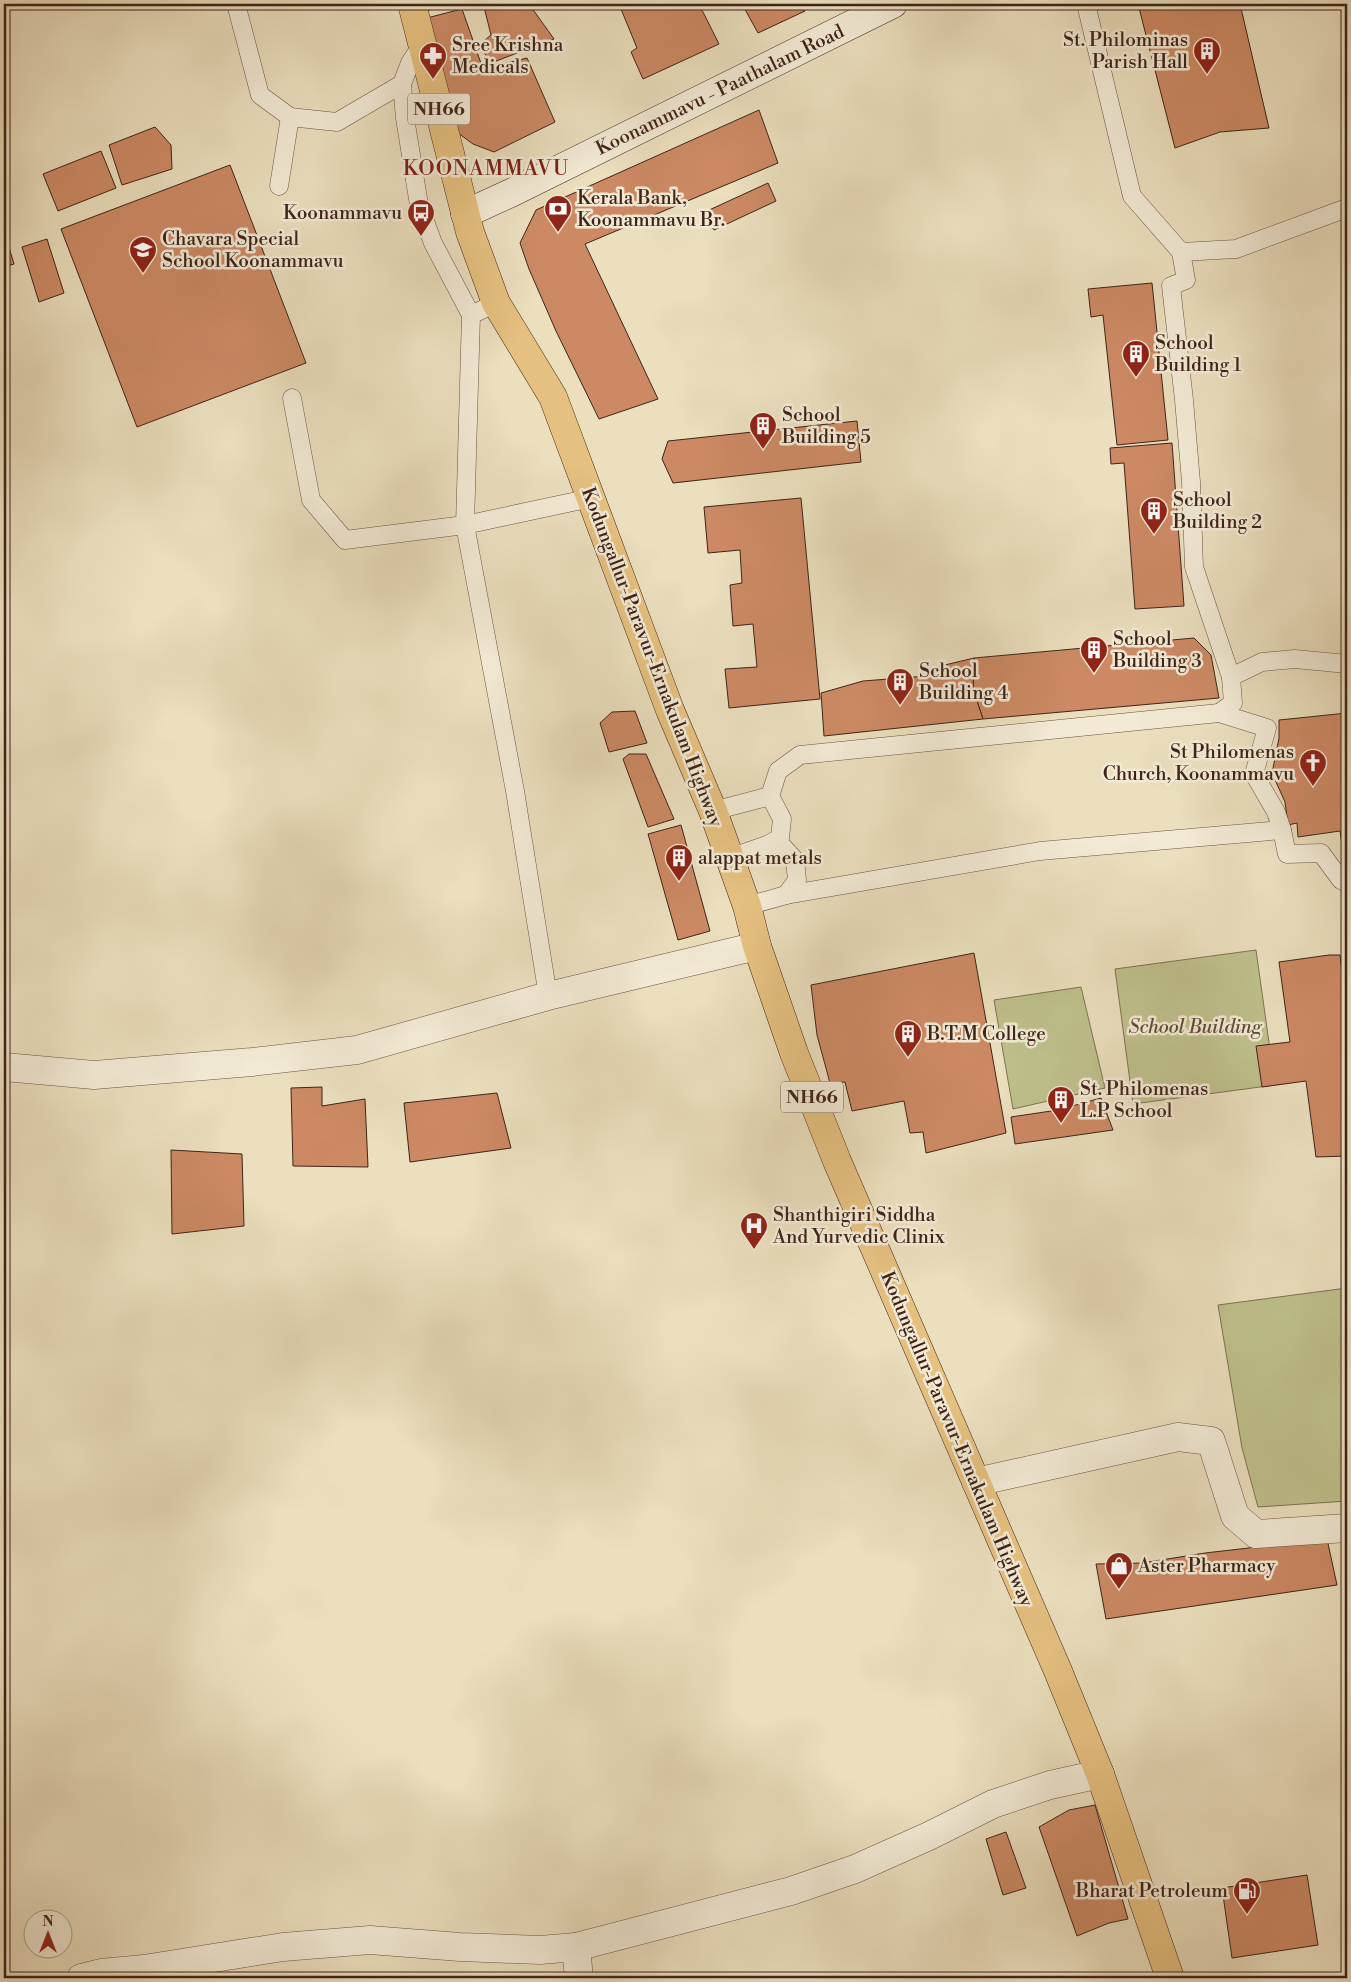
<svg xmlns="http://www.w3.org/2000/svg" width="1351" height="1982" viewBox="0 0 1351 1982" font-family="'Libre Bodoni',serif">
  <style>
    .green { fill: #bec08c; stroke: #7e7252 }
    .building { fill: #cc8964; stroke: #3f2319 }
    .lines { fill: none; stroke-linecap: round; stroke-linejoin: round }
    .service-casing { stroke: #6a5242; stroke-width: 19 }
    .minor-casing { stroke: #6a5242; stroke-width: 29 }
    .tertiary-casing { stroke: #6a5242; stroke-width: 29 }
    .secondary-casing { stroke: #3f2319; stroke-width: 29 }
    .trunk-casing { stroke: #3f2319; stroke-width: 29 }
    .service { stroke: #f2ead5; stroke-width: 18 }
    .minor { stroke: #f2ead5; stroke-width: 28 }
    .tertiary { stroke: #f2ead5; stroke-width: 28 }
    .secondary { stroke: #f2ead5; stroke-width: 28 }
    .trunk { stroke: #e6c07f; stroke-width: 28 }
    .labels { text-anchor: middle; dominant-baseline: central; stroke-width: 5; stroke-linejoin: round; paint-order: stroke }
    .shield { fill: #f2ead5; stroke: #755f51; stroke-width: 1 }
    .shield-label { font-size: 18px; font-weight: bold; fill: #3f2319 }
    .poi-label { font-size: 19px; fill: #3f2319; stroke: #f2ead5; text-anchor: start }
    .street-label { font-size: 19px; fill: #3f2319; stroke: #f2ead5 }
    .park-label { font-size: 19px; font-style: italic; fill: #5f4a36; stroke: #f2ead5 }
    .quarter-label { font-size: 21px; letter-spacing: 1px; fill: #7a1f14; stroke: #f2ead5 }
  </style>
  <rect width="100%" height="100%" fill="#ebdfbe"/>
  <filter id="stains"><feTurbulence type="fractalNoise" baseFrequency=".004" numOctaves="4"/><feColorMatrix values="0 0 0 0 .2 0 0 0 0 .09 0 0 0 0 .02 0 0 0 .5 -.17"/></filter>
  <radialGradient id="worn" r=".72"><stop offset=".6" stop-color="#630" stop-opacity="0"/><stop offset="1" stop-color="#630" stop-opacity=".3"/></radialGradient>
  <!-- green -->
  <g class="green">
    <polygon points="1256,950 1275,1085 1133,1104 1115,969"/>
    <polygon points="1081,987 1105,1088 1013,1109 994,1000"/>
    <polygon points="1347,1288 1347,1501 1258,1507 1242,1448 1218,1305"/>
  </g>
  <!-- building -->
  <g class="building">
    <polygon points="424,4 450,4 450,5 425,11"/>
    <polygon points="458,4 529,4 554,39 491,63 479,45 491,35 484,7 466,10"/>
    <polygon points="631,4 697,4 703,12 719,44 643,79 631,52 637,48 621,9"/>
    <polygon points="742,4 800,4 805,11 758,33"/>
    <polygon points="1138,4 1240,4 1269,128 1220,132 1175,148"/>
    <polygon points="462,9 483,69 527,58 555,122 494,152 473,144 458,133 423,19"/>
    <polygon points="759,110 778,163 585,244 658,399 599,419 556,331 529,269 520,243 536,210"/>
    <polygon points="155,127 171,145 172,169 122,185 109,145"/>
    <polygon points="101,151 116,188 58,211 43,174"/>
    <polygon points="230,165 306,363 137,427 61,229"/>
    <polygon points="768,183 776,201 714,230 707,220 707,211"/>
    <polygon points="4,231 14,264 4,267"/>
    <polygon points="47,239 64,293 39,302 22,247"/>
    <polygon points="1152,283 1168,440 1117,445 1103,315 1091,317 1088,289"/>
    <polygon points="857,421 861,462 673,483 662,459 668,441"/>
    <polygon points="1172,443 1184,606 1135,609 1124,463 1111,464 1110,448"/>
    <polygon points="801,498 820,699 729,708 725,669 757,667 753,624 733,626 730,585 742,583 740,550 708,553 704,507"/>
    <polygon points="1194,638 1211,655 1219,698 983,719 973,689 974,658"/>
    <polygon points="974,658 973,689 983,719 824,736 821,693 863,681 927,676 928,669"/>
    <polygon points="635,711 647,743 609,752 600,723 612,712"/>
    <polygon points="1347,713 1347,863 1345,863 1340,831 1298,837 1297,823 1288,825 1285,802 1272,773 1279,738 1279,720"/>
    <polygon points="629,754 646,754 674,819 648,827 623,759"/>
    <polygon points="681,825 710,931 678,940 648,834"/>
    <polygon points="974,953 1006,1133 926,1153 923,1132 910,1133 904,1101 852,1111 845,1082 830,1083 817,1035 811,985"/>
    <polygon points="1329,955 1340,955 1347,1013 1347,1156 1316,1157 1306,1081 1262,1087 1256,1046 1290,1042 1279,962"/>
    <polygon points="322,1087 322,1106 365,1099 368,1167 293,1166 291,1088"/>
    <polygon points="497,1093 511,1148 410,1162 404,1103"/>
    <polygon points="1101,1098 1113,1130 1015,1144 1011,1117 1058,1110"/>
    <polygon points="171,1150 242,1154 244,1226 172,1234"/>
    <polygon points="1327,1539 1337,1585 1106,1619 1096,1564 1142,1563 1205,1553"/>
    <polygon points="1095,1805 1128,1919 1109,1923 1077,1936 1039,1827 1069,1810"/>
    <polygon points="1006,1832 1026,1888 1003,1895 986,1839"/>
    <polygon points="1307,1875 1318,1945 1232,1958 1222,1888"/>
    <polygon points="1347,1975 1347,1978 1323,1978"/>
  </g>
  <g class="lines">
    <defs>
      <g id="service">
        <polyline points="236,4 260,95 290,117"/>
        <polyline points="1086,4 1132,196 1181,252 1236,249 1347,208"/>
        <polyline points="423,43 410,63 402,84 405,118 419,205 433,243 471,315 496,303"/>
        <polyline points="279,186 290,117 337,122 402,84"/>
        <polyline points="1181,252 1186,280 1171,286 1184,400 1191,482 1194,567 1231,677"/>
        <polyline points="471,315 465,525 515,791 548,996"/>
        <polyline points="292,398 311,500 345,540 465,525 591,498"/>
        <polyline points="1219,713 1233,703 1231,677 1262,662 1295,659 1347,664"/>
        <polyline points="713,811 770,796 778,771 800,755 1219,713 1267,728 1254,774 1276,812 1282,830 1040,851 786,895 797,880 795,860 783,847 767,845 780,838 782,819 770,796"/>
        <polyline points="1282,830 1287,854 1321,853 1341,880 1347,883"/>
        <polyline points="729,858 767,845"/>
        <polyline points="747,906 786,895"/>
      </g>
      <g id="minor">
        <polyline points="4,1067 94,1075 252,1062 357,1050 548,996 757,946"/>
        <polyline points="576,1947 579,1978"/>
        <polyline points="81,1978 101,1973 144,1969 283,1947 370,1940 460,1947 540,1950 576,1947 791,1891 855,1869 929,1836 993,1804 1050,1785 1100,1774"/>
      </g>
      <polyline id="tertiary" points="976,1482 1178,1437 1211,1441 1235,1516 1256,1534 1347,1528"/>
      <polyline id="secondary" points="465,214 513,192 893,4"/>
      <polyline id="trunk" points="412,4 470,232 496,303 553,397 670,710 713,811 747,906 757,946 794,1053 837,1161 1058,1671 1100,1774 1170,1978"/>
    </defs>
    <!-- service casing -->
    <use href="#service" class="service-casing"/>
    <!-- minor casing -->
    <use href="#minor" class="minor-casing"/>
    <!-- tertiary casing -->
    <use href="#tertiary" class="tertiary-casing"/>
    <!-- secondary casing -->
    <use href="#secondary" class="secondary-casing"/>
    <!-- trunk casing -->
    <use href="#trunk" class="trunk-casing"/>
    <!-- service -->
    <use href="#service" class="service"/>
    <!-- minor -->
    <use href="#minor" class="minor"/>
    <!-- tertiary -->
    <use href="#tertiary" class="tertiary"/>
    <!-- secondary -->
    <use href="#secondary" class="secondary"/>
    <!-- trunk -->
    <use href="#trunk" class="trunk"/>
  </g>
  <!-- icons -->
  <defs>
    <symbol id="building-pin" viewBox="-11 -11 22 30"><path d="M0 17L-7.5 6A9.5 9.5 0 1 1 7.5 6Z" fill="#8f2418" stroke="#f2ead5"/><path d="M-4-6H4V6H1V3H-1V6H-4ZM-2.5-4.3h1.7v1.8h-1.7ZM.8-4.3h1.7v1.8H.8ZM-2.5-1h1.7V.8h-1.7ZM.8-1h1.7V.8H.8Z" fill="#fff"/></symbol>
    <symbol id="pharmacy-pin" viewBox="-11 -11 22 30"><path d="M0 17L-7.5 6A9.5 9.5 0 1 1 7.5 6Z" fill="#8f2418" stroke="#f2ead5"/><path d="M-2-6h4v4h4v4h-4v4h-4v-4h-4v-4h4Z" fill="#fff"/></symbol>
    <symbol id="bank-pin" viewBox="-11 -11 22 30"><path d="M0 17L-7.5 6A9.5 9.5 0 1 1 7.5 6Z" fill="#8f2418" stroke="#f2ead5"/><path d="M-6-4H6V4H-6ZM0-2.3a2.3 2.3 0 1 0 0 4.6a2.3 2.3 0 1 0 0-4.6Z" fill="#fff"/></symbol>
    <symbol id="bus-pin" viewBox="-11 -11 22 30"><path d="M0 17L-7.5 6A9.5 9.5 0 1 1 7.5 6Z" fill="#8f2418" stroke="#f2ead5"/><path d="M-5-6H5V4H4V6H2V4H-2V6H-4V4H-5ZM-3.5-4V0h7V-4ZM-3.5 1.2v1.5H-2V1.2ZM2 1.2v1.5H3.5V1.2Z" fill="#fff"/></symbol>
    <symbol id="school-pin" viewBox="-11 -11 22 30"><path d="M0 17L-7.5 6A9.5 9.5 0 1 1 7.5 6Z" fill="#8f2418" stroke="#f2ead5"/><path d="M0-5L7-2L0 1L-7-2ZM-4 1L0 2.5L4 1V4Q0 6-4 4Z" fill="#fff"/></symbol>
    <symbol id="church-pin" viewBox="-11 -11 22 30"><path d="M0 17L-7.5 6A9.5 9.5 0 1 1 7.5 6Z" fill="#8f2418" stroke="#f2ead5"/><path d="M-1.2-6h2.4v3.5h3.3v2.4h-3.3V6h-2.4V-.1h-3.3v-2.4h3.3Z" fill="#fff"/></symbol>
    <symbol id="hospital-pin" viewBox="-11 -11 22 30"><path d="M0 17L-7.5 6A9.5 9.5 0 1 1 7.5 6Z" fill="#8f2418" stroke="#f2ead5"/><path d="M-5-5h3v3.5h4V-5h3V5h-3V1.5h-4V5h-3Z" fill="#fff"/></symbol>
    <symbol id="shop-pin" viewBox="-11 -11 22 30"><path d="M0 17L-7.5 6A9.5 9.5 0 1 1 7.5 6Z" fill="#8f2418" stroke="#f2ead5"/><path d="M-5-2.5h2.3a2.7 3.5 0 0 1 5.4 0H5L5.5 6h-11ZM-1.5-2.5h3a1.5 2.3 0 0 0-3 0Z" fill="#fff"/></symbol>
    <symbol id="fuel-pin" viewBox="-11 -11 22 30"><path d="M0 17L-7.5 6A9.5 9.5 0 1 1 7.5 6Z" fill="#8f2418" stroke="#f2ead5"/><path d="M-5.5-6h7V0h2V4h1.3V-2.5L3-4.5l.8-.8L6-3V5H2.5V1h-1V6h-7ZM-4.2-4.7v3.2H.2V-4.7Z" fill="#fff"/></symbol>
  </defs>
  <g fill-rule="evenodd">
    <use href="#building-pin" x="1191" y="35" width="32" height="43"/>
    <use href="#pharmacy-pin" x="417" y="40" width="32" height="43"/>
    <use href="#bank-pin" x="542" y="193" width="32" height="43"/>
    <use href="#bus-pin" x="405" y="197" width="32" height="43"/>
    <use href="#school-pin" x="127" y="234" width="32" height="43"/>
    <use href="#building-pin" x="1120" y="338" width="32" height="43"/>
    <use href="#building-pin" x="747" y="410" width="32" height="43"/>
    <use href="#building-pin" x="1138" y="495" width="32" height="43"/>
    <use href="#building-pin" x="1078" y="634" width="32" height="43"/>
    <use href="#building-pin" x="884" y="666" width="32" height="43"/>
    <use href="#church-pin" x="1297" y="747" width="32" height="43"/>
    <use href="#building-pin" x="663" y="842" width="32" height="43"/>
    <use href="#building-pin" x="892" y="1018" width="32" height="43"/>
    <use href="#building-pin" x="1045" y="1084" width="32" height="43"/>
    <use href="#hospital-pin" x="738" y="1210" width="32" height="43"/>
    <use href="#shop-pin" x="1103" y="1550" width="32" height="43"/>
    <use href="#fuel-pin" x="1231" y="1875" width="32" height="43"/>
  </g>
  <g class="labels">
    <!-- shield labels -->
    <g class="shield">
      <rect x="408" y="93.5" width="62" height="31" rx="4"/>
      <rect x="781" y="1081.5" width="62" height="31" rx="4"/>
    </g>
    <g class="shield-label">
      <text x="439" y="109">NH66</text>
      <text x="812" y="1097">NH66</text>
    </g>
    <!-- poi labels -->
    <g class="poi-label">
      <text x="1188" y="40" text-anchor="end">St. Philominas<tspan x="1188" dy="22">Parish Hall</tspan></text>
      <text x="452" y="45">Sree Krishna<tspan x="452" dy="22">Medicals</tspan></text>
      <text x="577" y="198">Kerala Bank,<tspan x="577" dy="22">Koonammavu Br.</tspan></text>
      <text x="402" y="213" text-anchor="end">Koonammavu</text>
      <text x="162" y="239">Chavara Special<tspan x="162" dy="22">School Koonammavu</tspan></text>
      <text x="1155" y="343">School<tspan x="1155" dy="22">Building 1</tspan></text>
      <text x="782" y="415">School<tspan x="782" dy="22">Building 5</tspan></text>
      <text x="1173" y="500">School<tspan x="1173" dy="22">Building 2</tspan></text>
      <text x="1113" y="639">School<tspan x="1113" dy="22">Building 3</tspan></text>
      <text x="919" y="671">School<tspan x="919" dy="22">Building 4</tspan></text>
      <text x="1294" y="752" text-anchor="end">St Philomenas<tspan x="1294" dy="22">Church, Koonammavu</tspan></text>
      <text x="698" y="858">alappat metals</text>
      <text x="927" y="1034">B.T.M College</text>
      <text x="1080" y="1089">St. Philomenas<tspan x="1080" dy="22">L.P School</tspan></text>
      <text x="773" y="1215">Shanthigiri Siddha<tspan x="773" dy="22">And Yurvedic Clinix</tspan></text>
      <text x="1138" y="1566">Aster Pharmacy</text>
      <text x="1228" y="1891" text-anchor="end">Bharat Petroleum</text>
    </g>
    <!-- street labels -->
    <g class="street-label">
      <text transform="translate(720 90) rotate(-26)">Koonammavu - Paathalam Road</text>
      <text transform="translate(652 657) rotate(69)">Kodungallur-Paravur-Ernakulam Highway</text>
      <text transform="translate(957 1439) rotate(67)">Kodungallur-Paravur-Ernakulam Highway</text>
    </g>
    <!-- park labels -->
    <g class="park-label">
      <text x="1195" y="1027">School Building</text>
    </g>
    <!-- quarter labels -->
    <g class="quarter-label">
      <text x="486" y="169">KOONAMMAVU</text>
    </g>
  </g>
  <!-- margin -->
  <rect width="1351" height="1982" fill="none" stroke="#ebdfbe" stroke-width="20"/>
  <rect x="5" y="5" width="1341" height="1972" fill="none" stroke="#3f2319" stroke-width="2.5"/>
  <rect x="10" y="10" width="1331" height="1962" fill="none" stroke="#3f2319"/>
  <!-- north arrow -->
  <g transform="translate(48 1934)"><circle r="24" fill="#f2ead5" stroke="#aa9a8a"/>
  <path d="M0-4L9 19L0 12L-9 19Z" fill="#8f2418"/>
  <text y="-8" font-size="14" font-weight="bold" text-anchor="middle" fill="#3f2319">N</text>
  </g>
  <rect width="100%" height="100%" filter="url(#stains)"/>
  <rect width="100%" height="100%" fill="url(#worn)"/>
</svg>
